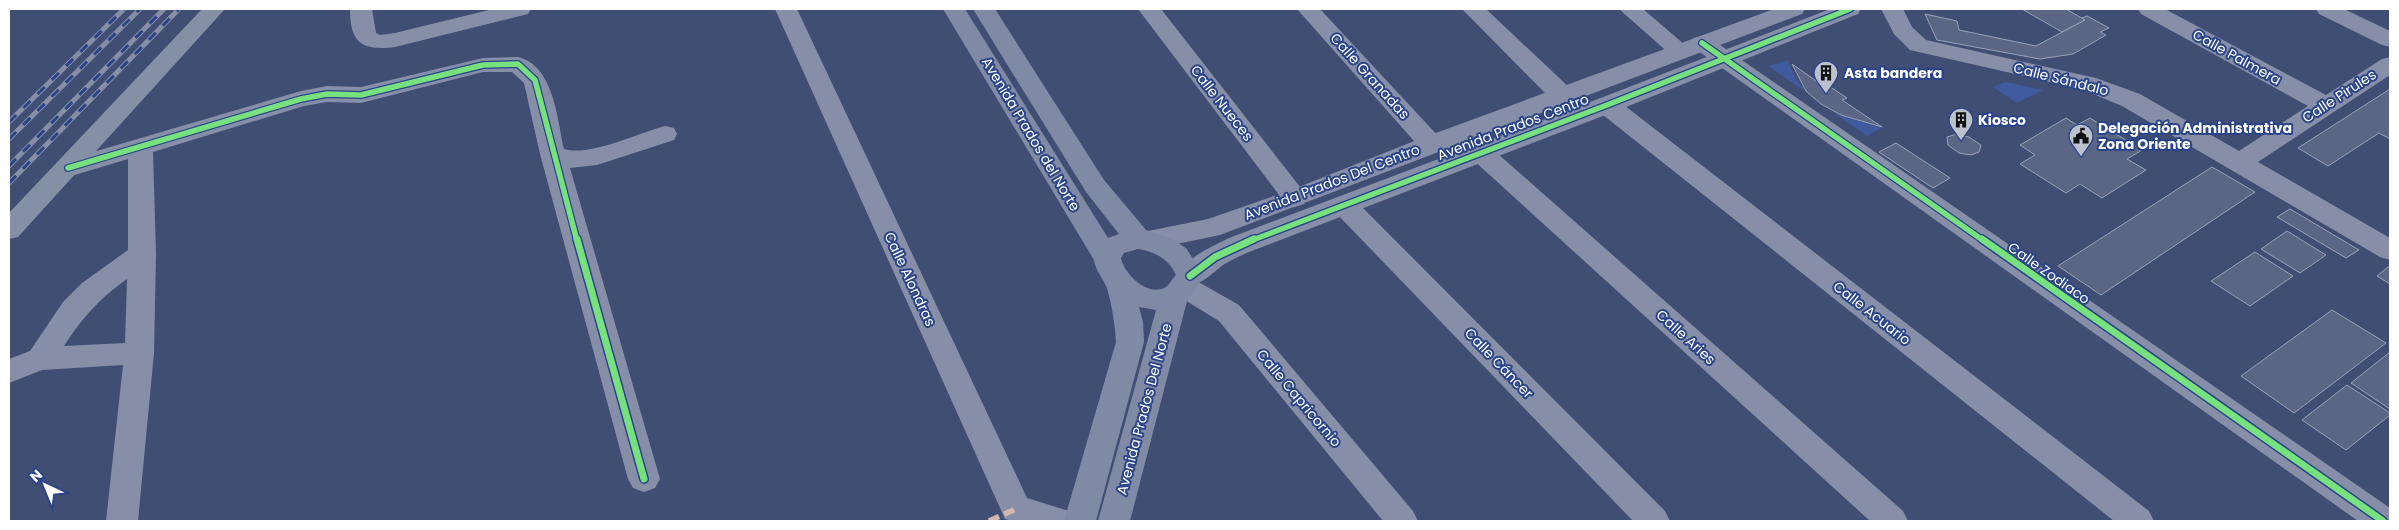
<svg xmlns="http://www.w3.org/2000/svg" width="2399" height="530" viewBox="0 0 2399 530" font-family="Poppins,sans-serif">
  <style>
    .green { fill: #3f5a9e }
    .building { fill: #5b6684; stroke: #9aa2b7 }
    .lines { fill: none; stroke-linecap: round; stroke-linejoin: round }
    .minor { fill: #878fa8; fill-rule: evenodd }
    .tertiary { fill: #878fa8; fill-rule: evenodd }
    .secondary { fill: #818aa4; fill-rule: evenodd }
    .primary { fill: #858fa6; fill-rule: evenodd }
    .rail-casing { stroke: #868fa6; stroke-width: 5 }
    .rail { stroke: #2a4489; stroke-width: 3; stroke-dasharray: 10; stroke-linecap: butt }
    .quiet { stroke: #d1b7ad; stroke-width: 5.5; stroke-dasharray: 11 5.5; stroke-linecap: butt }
    .cycleway-far1-casing { stroke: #2a4489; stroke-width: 8 }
    .cycleway-casing { stroke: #2a4489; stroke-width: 10 }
    .cycleway-far1 { stroke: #77e17e; stroke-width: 5.5 }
    .cycleway { stroke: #77e17e; stroke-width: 7 }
    .labels { text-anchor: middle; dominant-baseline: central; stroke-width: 4; stroke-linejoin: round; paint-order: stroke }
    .street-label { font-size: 14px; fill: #fff; stroke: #2a4489 }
    .poi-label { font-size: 14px; font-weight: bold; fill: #fff; stroke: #2a4489; text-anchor: start }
  </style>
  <rect width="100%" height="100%" fill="#404e73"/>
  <!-- green -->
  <g class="green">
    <polygon points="1788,60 1795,78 1806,92 1768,66"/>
    <polygon points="2005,82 2043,90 2017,103 1993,87"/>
    <polygon points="1834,113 1882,128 1867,136"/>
  </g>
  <!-- building -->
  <g class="building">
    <polygon points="2022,9 2066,9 2085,20 2062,32"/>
    <polygon points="1925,14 1957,21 1959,30 2036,46 2085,20 2082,18 2087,16 2109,28 2100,32 2106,35 2073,54 2040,59 1937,40"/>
    <polygon points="1792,64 1825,87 1829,86 1847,98 1842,100 1882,127 1841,115 1821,104 1806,91"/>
    <polygon points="2390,89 2390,139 2379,133 2328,166 2298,148"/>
    <polygon points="2066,118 2077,125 2090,118 2142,150 2127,159 2146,170 2102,198 2080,184 2066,193 2020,164 2035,155 2020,145"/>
    <polygon points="1957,134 1969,137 1981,145 1979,152 1971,155 1959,153 1948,145 1947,137"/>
    <polygon points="1896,143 1950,178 1933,188 1879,152"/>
    <polygon points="2212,167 2255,192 2101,295 2058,266"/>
    <polygon points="2290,209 2359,250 2346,258 2277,217"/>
    <polygon points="2287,231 2326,255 2300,273 2261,249"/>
    <polygon points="2255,252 2293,276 2250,306 2211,281"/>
    <polygon points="2388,267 2390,268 2390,284 2377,276"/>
    <polygon points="2332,310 2386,343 2294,413 2241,376"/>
    <polygon points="2390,352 2390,409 2351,383"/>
    <polygon points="2347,385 2390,413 2390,415 2346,450 2302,420"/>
  </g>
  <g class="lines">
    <!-- minor -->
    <g class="minor">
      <path d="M350,9H372L376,33L380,35L395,33L493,9H531L528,14L395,47C362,51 350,43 350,9Z"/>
      <polygon points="775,9 797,9 1027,498 1069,511 1074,521 1012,521 1005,519"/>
      <polygon points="1138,9 1161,9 1304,192 1308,198 1304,204 1295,207 1286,204"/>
      <polygon points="1297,9 1320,9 1440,138 1444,144 1440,150 1431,152 1422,150"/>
      <polygon points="1462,9 1486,9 1572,90 1575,96 1572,102 1563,104 1554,102"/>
      <polygon points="1619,9 1643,9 1692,51 1688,56 1680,58 1672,56"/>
      <polygon points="1881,9 1903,9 1912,27 1926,40 2096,78 2140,94 2239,151 2308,106 2141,14 2138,9 2165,9 2326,95 2382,59 2390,57 2390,75 2258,162 2390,238 2390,260 2380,257 2122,106 2081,89 1910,50 1894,34"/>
      <polygon points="2316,9 2344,9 2390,31 2390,47 2382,45 2319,14"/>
      <polygon points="1702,36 1710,38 2390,508 2390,521 2358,521 1694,48 1690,43 1694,38"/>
      <path d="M518,57C554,66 557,118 564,149C590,157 638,133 665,126L674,128L677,134L674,140L597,165L570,168L660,479L655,488L644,492L633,488L628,479L540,154L524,83L512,72H483L361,103L327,102L304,106L153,152L156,254L154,353L138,521H106L123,365L42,370L9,383V359L30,351L63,302L82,283L128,250V159L68,177L59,174L55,168L59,162L301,91L327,86L361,87L483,58ZM127,279L125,343L64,346C83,317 99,299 127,279Z"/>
      <polygon points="1607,97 1616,99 2149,511 2154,521 2114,521 1598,111 1595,105 1598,99"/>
      <polygon points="1480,143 1489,146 1903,511 1908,521 1870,521 1471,158 1467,152 1471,146"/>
      <polygon points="1344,196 1353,198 1665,511 1670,521 1633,521 1335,212 1331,205 1335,198"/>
      <polygon points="1185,277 1195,280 1239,305 1413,511 1418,521 1383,521 1219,321 1175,294 1171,287 1175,280"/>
    </g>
    <!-- tertiary -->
    <g class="tertiary">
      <polygon points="1774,9 1805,9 1802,14 1220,235 1148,250 1138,247 1134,240 1138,233 1208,219 1286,192 1422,138"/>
      <path d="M1830,9H1861L1858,14L1616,111L1249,252C1240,256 1231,260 1223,265C1208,276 1199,289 1180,283L1176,276C1187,257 1211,247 1229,238L1598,99Z"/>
    </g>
    <!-- secondary -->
    <path class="secondary" d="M943,9H965L1108,238L1119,234L1086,192L973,9H995L1104,180L1146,230L1172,239L1186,248L1204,276L1187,301L1130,521H1098L1156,310L1139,307L1143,322L1144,342L1096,521H1064L1116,342C1115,324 1112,306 1107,288C1103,278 1096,272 1094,260ZM1138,249C1154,251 1169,259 1176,275C1173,278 1169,285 1166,287C1147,298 1124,273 1121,258L1124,253Z"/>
    <!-- primary -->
    <polygon class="primary" points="202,9 225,9 18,237 9,239 9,213"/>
    <defs>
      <g id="rail">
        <polyline points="9,122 124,9"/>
        <polyline points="9,139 140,9"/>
        <polyline points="9,166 164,9"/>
        <polyline points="9,183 179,9"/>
      </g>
    </defs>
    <!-- rail casing -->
    <use href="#rail" class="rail-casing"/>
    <!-- rail -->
    <use href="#rail" class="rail"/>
    <!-- quiet -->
    <polyline class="quiet" points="989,521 1016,509"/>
    <defs>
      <g id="cycleway-far1">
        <polyline points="1702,43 1984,241"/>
        <polyline points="68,168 301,99 327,94 361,95 483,65 518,64 535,80 577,241"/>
        <polyline points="1250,241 1607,105 1850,9"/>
      </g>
      <g id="cycleway">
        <polyline points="577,239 644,479"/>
        <polyline points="1982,239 2383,521"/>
        <polyline points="1190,276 1215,257 1254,239"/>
      </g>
    </defs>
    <!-- cycleway-far1 casing -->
    <use href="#cycleway-far1" class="cycleway-far1-casing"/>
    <!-- cycleway casing -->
    <use href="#cycleway" class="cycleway-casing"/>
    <!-- cycleway-far1 -->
    <use href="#cycleway-far1" class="cycleway-far1"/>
    <!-- cycleway -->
    <use href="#cycleway" class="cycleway"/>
  </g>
  <!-- icons -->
  <defs>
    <symbol id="building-pin" viewBox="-11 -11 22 30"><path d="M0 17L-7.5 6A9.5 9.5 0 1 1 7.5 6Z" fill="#bcc1ce" stroke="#2a4489"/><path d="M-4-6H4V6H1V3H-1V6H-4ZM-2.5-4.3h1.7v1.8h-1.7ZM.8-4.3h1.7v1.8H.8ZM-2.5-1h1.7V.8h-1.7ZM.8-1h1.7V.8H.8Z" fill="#111"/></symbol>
    <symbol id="civic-pin" viewBox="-11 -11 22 30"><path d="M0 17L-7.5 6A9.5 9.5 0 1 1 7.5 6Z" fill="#bcc1ce" stroke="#2a4489"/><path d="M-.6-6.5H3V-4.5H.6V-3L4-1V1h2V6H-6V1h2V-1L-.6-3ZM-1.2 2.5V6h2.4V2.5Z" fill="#111"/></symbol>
  </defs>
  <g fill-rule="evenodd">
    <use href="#building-pin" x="1812" y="59" width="28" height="38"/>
    <use href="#building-pin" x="1947" y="106" width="28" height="38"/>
    <use href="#civic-pin" x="2067" y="122" width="28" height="38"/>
  </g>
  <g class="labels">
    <!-- street labels -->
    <g class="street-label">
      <text transform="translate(2237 57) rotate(29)">Calle Palmera</text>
      <text transform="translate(1370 76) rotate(48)">Calle Granadas</text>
      <text transform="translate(2061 79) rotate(14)">Calle Sándalo</text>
      <text transform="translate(2339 96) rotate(-33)">Calle Pirules</text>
      <text transform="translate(1222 103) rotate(52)">Calle Nueces</text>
      <text transform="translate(1513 127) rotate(-21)">Avenida Prados Centro</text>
      <text transform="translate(1031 134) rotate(59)">Avenida Prados del Norte</text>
      <text transform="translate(1332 182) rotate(-21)">Avenida Prados Del Centro</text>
      <text transform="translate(2049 273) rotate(35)">Calle Zodiaco</text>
      <text transform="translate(910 279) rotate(65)">Calle Alondras</text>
      <text transform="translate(1872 313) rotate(38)">Calle Acuario</text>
      <text transform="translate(1686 337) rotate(42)">Calle Aries</text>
      <text transform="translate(1499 363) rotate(46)">Calle Cáncer</text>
      <text transform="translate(1299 398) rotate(50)">Calle Capricornio</text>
      <text transform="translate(1144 409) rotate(-75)">Avenida Prados Del Norte</text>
    </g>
    <!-- poi labels -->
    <g class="poi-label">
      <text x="1844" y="73">Asta bandera</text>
      <text x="1978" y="120">Kiosco</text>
      <text x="2098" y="128">Delegación Administrativa<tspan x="2098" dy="16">Zona Oriente</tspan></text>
    </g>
  </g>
  <!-- border -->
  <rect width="2399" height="530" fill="none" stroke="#ffffff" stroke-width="20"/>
  <!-- north arrow -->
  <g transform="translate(45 485) rotate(316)" stroke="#2a4489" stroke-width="4" paint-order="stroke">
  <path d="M0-4L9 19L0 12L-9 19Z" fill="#ffffff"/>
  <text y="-8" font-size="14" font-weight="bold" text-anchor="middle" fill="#ffffff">N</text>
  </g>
</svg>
